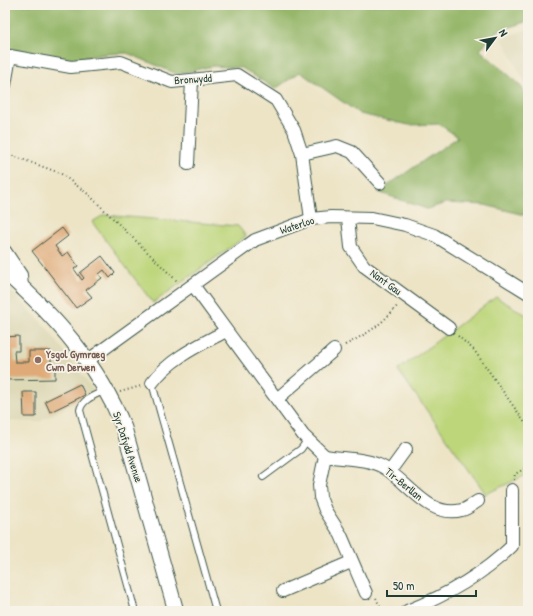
<svg xmlns="http://www.w3.org/2000/svg" width="533" height="616" viewBox="0 0 533 616" font-family="'Patrick Hand',sans-serif">
  <style>
    .built { fill: #ded9b7 }
    .green { fill: #bdd67a; stroke: #6e8a57 }
    .forest { fill: #96b76a; stroke: #5a7a4f }
    .building { fill: #dfaa78 }
    .lines { fill: none; stroke-linecap: round; stroke-linejoin: round }
    .service-casing { stroke: #3e564a; stroke-width: 8 }
    .minor-casing { stroke: #3e564a; stroke-width: 14 }
    .tertiary-casing { stroke: #3e564a; stroke-width: 17 }
    .path { stroke: #3e564a; stroke-width: 2; stroke-dasharray: 1 3; stroke-linecap: butt }
    .service { stroke: #fff; stroke-width: 6 }
    .minor { stroke: #fff; stroke-width: 12 }
    .tertiary { stroke: #fff; stroke-width: 15 }
    .education-dot { fill: #8d6e63; stroke: #f7f3e8; stroke-width: 1.5 }
    .labels { text-anchor: middle; dominant-baseline: central; stroke-width: 3.5; stroke-linejoin: round; paint-order: stroke }
    .street-label { font-size: 11px; fill: #1f3d34; stroke: #f7f3e8 }
    .education-label { font-size: 11px; font-weight: bold; fill: #785e54; stroke: #f7f3e8; text-anchor: start }
  </style>
  <rect width="100%" height="100%" fill="#f7f3e8"/>
  <filter id="ink" filterUnits="userSpaceOnUse"><feTurbulence type="fractalNoise" baseFrequency=".025" numOctaves="2"/><feDisplacementMap in="SourceGraphic" scale="8" xChannelSelector="R" yChannelSelector="G"/><feConvolveMatrix kernelMatrix="1 2 1 2 8 2 1 2 1" color-interpolation-filters="sRGB"/></filter>
  <filter id="wash" filterUnits="userSpaceOnUse"><feTurbulence type="fractalNoise" baseFrequency=".012" numOctaves="4" result="noise"/><feDisplacementMap in="SourceGraphic" scale="16" xChannelSelector="R" yChannelSelector="G"/><feGaussianBlur stdDeviation="0.9" result="paint"/><feColorMatrix in="noise" values="0 0 0 0 0 0 0 0 0 0 0 0 0 0 0 0 0 1.4 0 .05"/><feComposite in="paint" operator="in"/></filter>
  <g filter="url(#wash)">
    <rect width="100%" height="100%" fill="#ede4c6"/>
    <!-- built -->
    <g class="built">
      <polygon points="528,29 528,88 502,38"/>
      <polygon points="5,285 46,327 95,392 39,422 5,421"/>
    </g>
    <!-- green -->
    <g class="green">
      <polygon points="104,215 238,226 246,236 153,303 92,222"/>
      <polygon points="496,297 528,316 528,474 486,494 398,370"/>
    </g>
    <!-- forest -->
    <polygon class="forest" points="5,5 528,5 528,21 497,31 480,50 519,84 528,97 528,216 485,205 446,203 427,209 378,192 458,137 439,124 409,125 360,114 300,72 275,89 242,68 213,66 177,74 127,53 106,54 68,60 5,48"/>
    <g id="blocks">
      <!-- building -->
      <g class="building">
        <polygon points="62,228 68,236 55,246 62,256 68,252 78,266 74,269 82,280 84,278 80,273 102,256 115,273 110,278 104,270 99,274 102,278 86,290 92,297 76,308 32,251"/>
        <polygon points="19,336 19,351 14,351 15,362 29,362 29,351 51,351 51,366 55,366 55,379 5,380 5,337"/>
        <polygon points="80,384 85,395 50,412 45,401"/>
        <polygon points="23,392 36,392 36,417 24,417"/>
      </g>
    </g>
  </g>
  <g filter="url(#ink)">
    <use href="#blocks" fill-opacity="0" stroke="#3e564a" stroke-width="1"/>
    <g class="lines">
      <defs>
        <g id="service">
          <polyline points="152,383 216,611"/>
          <path d="M105,390C96,395 82,399 80,410L135,611"/>
          <polyline points="263,477 301,449 308,439"/>
        </g>
        <g id="minor">
          <polyline points="5,85 10,56 71,67 121,62 172,82 237,75 276,100 294,130 302,154 311,219"/>
          <polyline points="302,154 337,146 352,152 380,183"/>
          <polyline points="188,164 192,80"/>
          <polyline points="348,218 351,247 364,266 449,328"/>
          <polyline points="5,251 21,275 22,287"/>
          <polyline points="193,285 303,435 325,456 319,485 320,497 325,510 341,535 366,593"/>
          <polyline points="87,361 255,240 311,219 331,217 372,218 405,225 434,235 528,293"/>
          <path d="M152,383C170,358 200,345 226,331"/>
          <polyline points="277,399 334,350"/>
          <path d="M325,456C343,459 367,458 383,467C408,481 428,519 462,510C467,509 473,504 478,501"/>
          <polyline points="390,471 406,449"/>
          <polyline points="283,591 351,562"/>
          <path d="M407,611C445,596 482,575 512,546V490"/>
        </g>
        <path id="tertiary" d="M5,272C56,317 98,364 124,428L176,611"/>
      </defs>
      <!-- service casing -->
      <use href="#service" class="service-casing"/>
      <!-- minor casing -->
      <use href="#minor" class="minor-casing"/>
      <!-- tertiary casing -->
      <use href="#tertiary" class="tertiary-casing"/>
      <!-- path -->
      <g class="path">
        <polyline points="5,153 60,173 88,194 178,282"/>
        <polyline points="458,336 474,350 528,427"/>
        <path d="M345,345C370,332 380,326 398,305"/>
        <polyline points="120,392 141,386"/>
        <polyline points="514,480 515,474 528,467"/>
        <polyline points="376,598 382,611"/>
      </g>
      <!-- service -->
      <use href="#service" class="service"/>
      <!-- minor -->
      <use href="#minor" class="minor"/>
      <!-- tertiary -->
      <use href="#tertiary" class="tertiary"/>
    </g>
  </g>
  <!-- markers -->
  <circle class="education-dot" cx="38" cy="360" r="4"/>
  <g class="labels">
    <!-- street labels -->
    <g class="street-label">
      <text transform="translate(193 79) rotate(-4)">Bronwydd</text>
      <text transform="translate(297 225) rotate(-18)">Waterloo</text>
      <text transform="translate(386 282) rotate(36)">Nant Gau</text>
      <text transform="translate(128 447) rotate(72)">Syr Dafydd Avenue</text>
      <text transform="translate(404 484) rotate(39)">Tir-Berllan</text>
    </g>
    <!-- education labels -->
    <g class="education-label">
      <text x="46" y="354">Ysgol Gymraeg<tspan x="46" dy="13">Cwm Derwen</tspan></text>
    </g>
  </g>
  <!-- margin -->
  <rect width="533" height="616" fill="none" stroke="#f7f3e8" stroke-width="20"/>
  <!-- north arrow -->
  <g transform="translate(495 38) rotate(58)" stroke="#f7f3e8" stroke-width="3" paint-order="stroke">
  <path d="M0-3L7 15L0 10L-7 15Z" fill="#1f3d34"/>
  <text y="-6" font-size="11" font-weight="bold" text-anchor="middle" fill="#1f3d34">N</text>
  </g>
  <!-- scale -->
  <path d="M387 590v6h89v-6" fill="none" stroke="#1f3d34" stroke-width="2"/>
  <text x="393" y="590" font-size="12" fill="#1f3d34" stroke="#f7f3e8" stroke-width="3" paint-order="stroke">50 m</text>
</svg>
